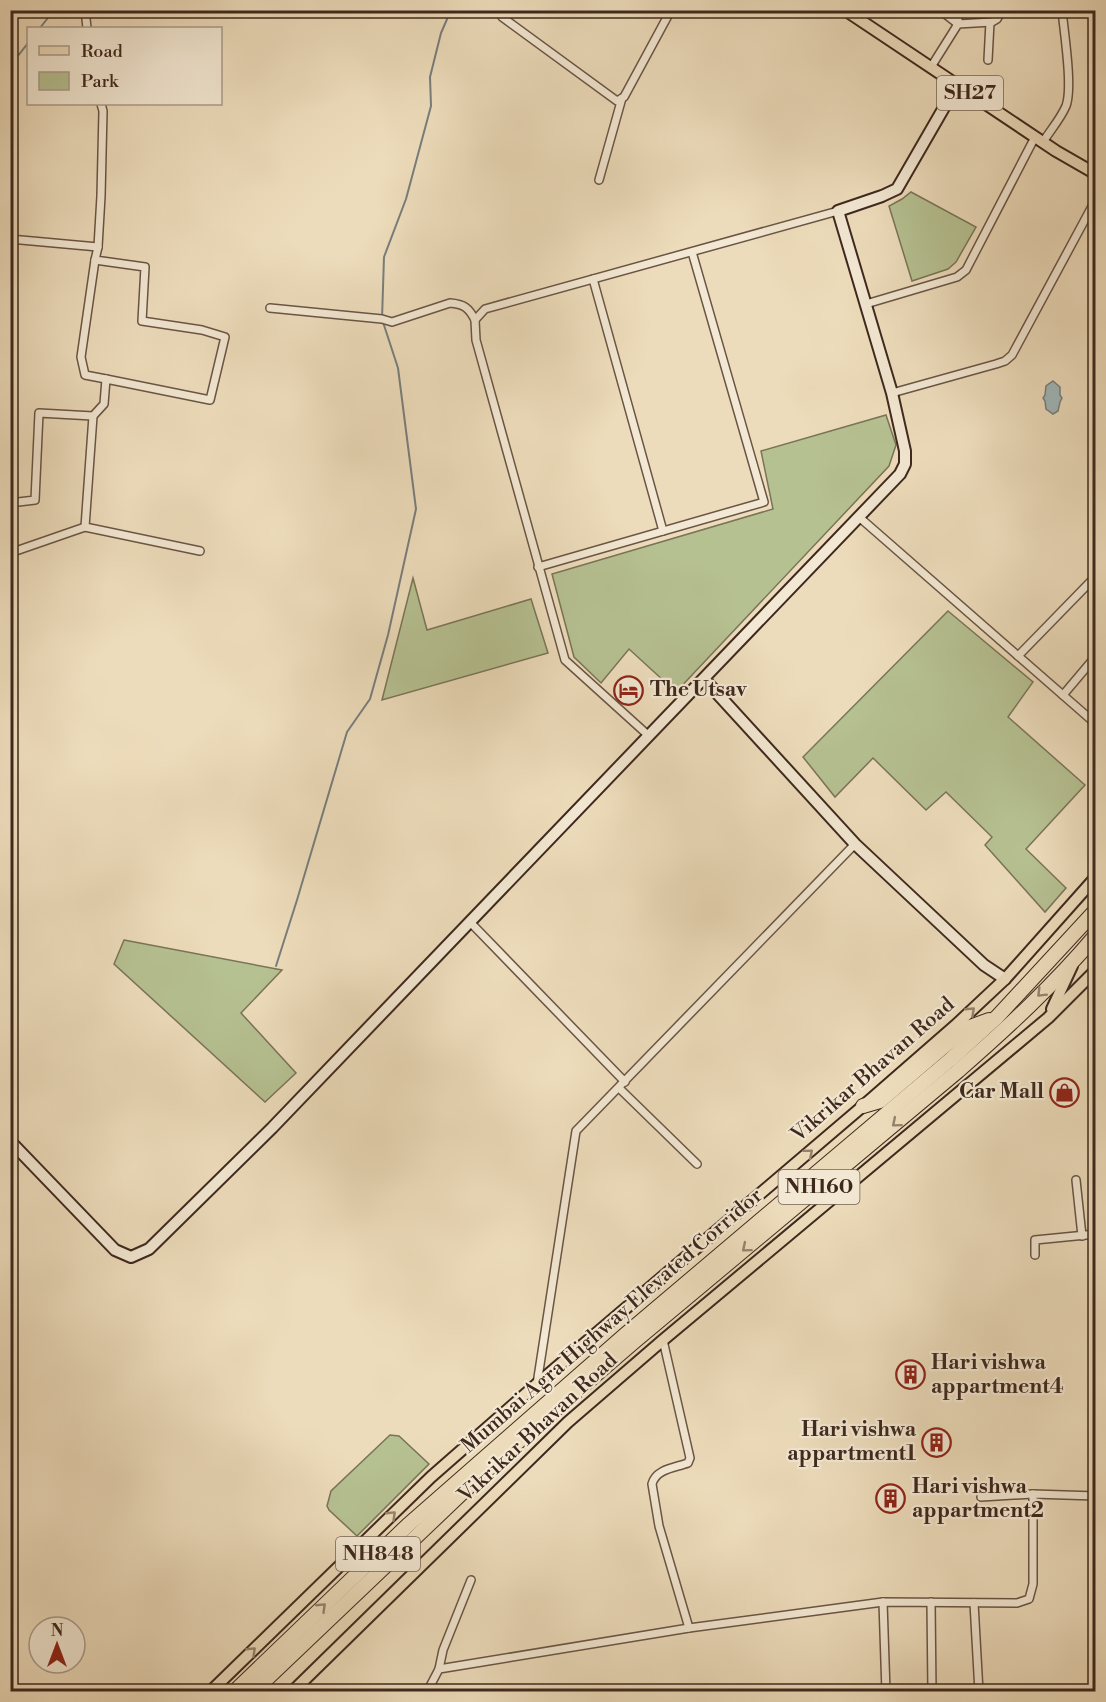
<svg xmlns="http://www.w3.org/2000/svg" width="1106" height="1702" viewBox="0 0 1106 1702" font-family="'Libre Bodoni',serif">
  <style>
    .green { fill: #b6c192; stroke: #7a7458; stroke-width: 1.5 }
    .water { fill: #9fb8bc; stroke: #787e7d; stroke-width: 1.5 }
    .lines { fill: none; stroke-linecap: round; stroke-linejoin: round }
    .stream { stroke: #787e7d; stroke-width: 2 }
    .street-casing { stroke: #6a5545; stroke-width: 10 }
    .secondary-casing { stroke: #3e281e; stroke-width: 14 }
    .primary-casing { stroke: #3e281e; stroke-width: 14 }
    .highway-casing { stroke: #3e281e; stroke-width: 16 }
    .street { stroke: #f3e8d3; stroke-width: 7 }
    .secondary { stroke: #f3e8d3; stroke-width: 10 }
    .primary { stroke: #eddcbb; stroke-width: 10 }
    .highway { stroke: #eddcbb; stroke-width: 14 }
    .oneway { stroke: #96826c }
    .labels { text-anchor: middle; dominant-baseline: central; stroke-width: 4.5; stroke-linejoin: round; paint-order: stroke }
    .shield { fill: #f3e8d3; stroke: #746254; stroke-width: 1.5 }
    .shield-label { font-size: 20px; font-weight: bold; fill: #3e281e }
    .poi-label { font-size: 21px; font-weight: bold; fill: #3e281e; stroke: #f3e8d3; text-anchor: start }
    .street-label { font-size: 21px; fill: #3e281e; stroke: #f3e8d3 }
  </style>
  <rect width="100%" height="100%" fill="#eddcbb"/>
  <filter id="stains"><feTurbulence type="fractalNoise" baseFrequency=".00333" numOctaves="4"/><feColorMatrix values="0 0 0 0 .2 0 0 0 0 .09 0 0 0 0 .02 0 0 0 .5 -.17"/></filter>
  <radialGradient id="worn" r=".72"><stop offset=".6" stop-color="#630" stop-opacity="0"/><stop offset="1" stop-color="#630" stop-opacity=".3"/></radialGradient>
  <!-- green -->
  <g class="green">
    <polygon points="911,192 976,227 956,262 948,269 912,281 889,206 902,199"/>
    <polygon points="886,415 896,445 889,466 676,692 629,649 601,683 574,657 552,574 773,509 761,451"/>
    <polygon points="413,578 427,630 531,599 548,653 382,700"/>
    <polygon points="948,611 1033,682 1008,717 1085,785 1026,849 1066,888 1045,912 985,845 992,837 946,792 926,810 873,758 835,797 803,757"/>
    <polygon points="124,940 282,970 241,1013 296,1073 265,1102 114,964"/>
    <polygon points="390,1435 399,1436 429,1464 357,1536 329,1510 327,1506 331,1491"/>
  </g>
  <!-- water -->
  <polygon class="water" points="1053,381 1060,387 1060,395 1062,398 1060,402 1058,411 1053,414 1046,409 1045,401 1043,398 1045,395 1046,386"/>
  <g class="lines">
    <!-- stream -->
    <g class="stream">
      <polyline points="40,28 54,10"/>
      <polyline points="10,66 28,43"/>
      <polyline points="276,966 297,900 347,732 370,699 388,635 416,509 398,368 382,319 384,257 406,199 431,106 430,77 441,33 451,10"/>
    </g>
    <defs>
      <g id="street">
        <polyline points="85,10 87,28"/>
        <polyline points="940,10 958,24 958,10"/>
        <polyline points="502,17 617,101 624,97 671,10"/>
        <polyline points="988,60 990,22"/>
        <polyline points="931,67 958,24 992,22 997,19 1002,10"/>
        <path d="M1043,142C1050,131 1061,118 1066,106C1073,87 1064,32 1062,10"/>
        <polyline points="599,180 622,98"/>
        <polyline points="10,239 98,247"/>
        <polyline points="95,260 81,357 85,375 106,379"/>
        <polyline points="593,279 663,531"/>
        <polyline points="866,304 957,277 966,270 1035,137"/>
        <path d="M270,308L382,319L392,322L450,303C464,304 469,308 475,320"/>
        <polyline points="892,393 996,364 1005,361 1012,355 1096,199"/>
        <polyline points="10,503 35,500 39,413 93,416 104,404 106,379 210,400 225,337 202,330 142,321 145,267 95,260 98,247 101,196 103,111 101,104"/>
        <polyline points="859,517 1096,724"/>
        <polyline points="85,527 93,416"/>
        <polyline points="10,553 85,527 200,551"/>
        <polyline points="538,567 764,502 692,252"/>
        <polyline points="1018,656 1096,576"/>
        <polyline points="1063,695 1096,656"/>
        <polyline points="649,736 565,660 476,340 475,320 485,309 838,211"/>
        <polyline points="470,922 625,1082"/>
        <polyline points="619,1088 697,1164"/>
        <polyline points="1076,1180 1082,1236"/>
        <polyline points="1035,1255 1035,1240 1096,1234"/>
        <path d="M663,1340L690,1458L688,1463C674,1468 656,1469 652,1484L659,1526L689,1628"/>
        <polyline points="537,1384 576,1131 855,844"/>
        <polyline points="981,1497 1033,1494 1096,1496"/>
        <polyline points="883,1602 886,1692"/>
        <polyline points="931,1602 932,1692"/>
        <polyline points="974,1603 979,1692"/>
        <polyline points="439,1669 443,1650 471,1580"/>
        <polyline points="427,1692 439,1669 689,1628 883,1602 1017,1603 1029,1599 1033,1584 1033,1494"/>
      </g>
      <g id="secondary">
        <polyline points="704,679 855,844 984,965 1005,979"/>
        <polyline points="10,1141 115,1250 131,1257 149,1249 272,1128 900,474 905,464 905,451 892,393 838,211 882,196 897,189 957,85"/>
      </g>
      <g id="primary">
        <polyline points="845,10 1056,151 1096,174"/>
        <polyline points="1052,1009 1072,966"/>
        <polyline points="210,1692 431,1477 537,1384 863,1106 957,1024 1005,979 1096,877"/>
        <polyline points="292,1692 568,1422 663,1340 1048,1018 1096,970"/>
      </g>
      <g id="highway">
        <polyline points="863,1106 880,1101 948,1043 970,1027 989,1020"/>
        <polyline points="234,1692 408,1525 626,1334 951,1059 997,1017 1096,910"/>
        <path d="M253,1692L462,1493L520,1440L635,1341L958,1071C1006,1029 1054,985 1096,935"/>
      </g>
    </defs>
    <!-- street casing -->
    <use href="#street" class="street-casing"/>
    <!-- secondary casing -->
    <use href="#secondary" class="secondary-casing"/>
    <!-- primary casing -->
    <use href="#primary" class="primary-casing"/>
    <!-- highway casing -->
    <use href="#highway" class="highway-casing"/>
    <!-- street -->
    <use href="#street" class="street"/>
    <!-- secondary -->
    <use href="#secondary" class="secondary"/>
    <!-- primary -->
    <use href="#primary" class="primary"/>
    <!-- highway -->
    <use href="#highway" class="highway"/>
  </g>
  <!-- one-way arrows -->
  <defs><path id="oneway-chevron" d="M-2-3.5L2.5 0L-2 3.5" fill="none" stroke-width="1.6" stroke-linecap="round" stroke-linejoin="round" transform="scale(1.5)"/></defs>
  <g class="oneway">
    <use href="#oneway-chevron" transform="translate(1041 993) rotate(135)"/>
    <use href="#oneway-chevron" transform="translate(971 1011) rotate(-43)"/>
    <use href="#oneway-chevron" transform="translate(896 1123) rotate(140)"/>
    <use href="#oneway-chevron" transform="translate(809 1153) rotate(-40)"/>
    <use href="#oneway-chevron" transform="translate(746 1248) rotate(140)"/>
    <use href="#oneway-chevron" transform="translate(392 1515) rotate(-44)"/>
    <use href="#oneway-chevron" transform="translate(322 1607) rotate(-44)"/>
    <use href="#oneway-chevron" transform="translate(252 1651) rotate(-44)"/>
  </g>
  <!-- icons -->
  <defs>
    <symbol id="hotel-ring" viewBox="-11 -11 22 22"><circle r="9.5" fill="#f3e8d3" stroke="#8f2418" stroke-width="1.5"/><path d="M-6-4.5h1.5V1H6V5H4.5V3h-9V5H-6ZM-4 0a1.8 1.8 0 1 1 3.6 0ZM.5 0V-2.5h3Q6-2.5 6 0Z" fill="#8f2418"/></symbol>
    <symbol id="shop-ring" viewBox="-11 -11 22 22"><circle r="9.5" fill="#f3e8d3" stroke="#8f2418" stroke-width="1.5"/><path d="M-5-2.5h2.3a2.7 3.5 0 0 1 5.4 0H5L5.5 6h-11ZM-1.5-2.5h3a1.5 2.3 0 0 0-3 0Z" fill="#8f2418"/></symbol>
    <symbol id="building-ring" viewBox="-11 -11 22 22"><circle r="9.5" fill="#f3e8d3" stroke="#8f2418" stroke-width="1.5"/><path d="M-4-6H4V6H1V3H-1V6H-4ZM-2.5-4.3h1.7v1.8h-1.7ZM.8-4.3h1.7v1.8H.8ZM-2.5-1h1.7V.8h-1.7ZM.8-1h1.7V.8H.8Z" fill="#8f2418"/></symbol>
  </defs>
  <g fill-rule="evenodd">
    <use href="#hotel-ring" x="612" y="674" width="33" height="33"/>
    <use href="#shop-ring" x="1048" y="1076" width="33" height="33"/>
    <use href="#building-ring" x="894" y="1358" width="33" height="33"/>
    <use href="#building-ring" x="920" y="1426" width="33" height="33"/>
    <use href="#building-ring" x="874" y="1482" width="33" height="33"/>
  </g>
  <g class="labels">
    <!-- shield labels -->
    <g class="shield">
      <rect x="937" y="76" width="66" height="34" rx="4.5"/>
      <rect x="778.5" y="1170" width="81" height="34" rx="4.5"/>
      <rect x="336" y="1537" width="84" height="34" rx="4.5"/>
    </g>
    <g class="shield-label">
      <text x="970" y="93">SH27</text>
      <text x="819" y="1187">NH160</text>
      <text x="378" y="1554">NH848</text>
    </g>
    <!-- poi labels -->
    <g class="poi-label">
      <text x="650" y="690">The Utsav</text>
      <text x="1044" y="1092" text-anchor="end">Car Mall</text>
      <text x="931" y="1363">Hari vishwa<tspan x="931" dy="24">appartment4</tspan></text>
      <text x="916" y="1430" text-anchor="end">Hari vishwa<tspan x="916" dy="24">appartment1</tspan></text>
      <text x="912" y="1487">Hari vishwa<tspan x="912" dy="24">appartment2</tspan></text>
    </g>
    <!-- street labels -->
    <g class="street-label">
      <text transform="translate(873 1070) rotate(-41)">Vikrikar Bhavan Road</text>
      <text transform="translate(612 1321) rotate(-41)">Mumbai Agra Highway Elevated Corridor</text>
      <text transform="translate(538 1428) rotate(-43)">Vikrikar Bhavan Road</text>
    </g>
  </g>
  <!-- margin -->
  <rect width="1106" height="1702" fill="none" stroke="#eddcbb" stroke-width="36"/>
  <rect x="12" y="12" width="1082" height="1678" fill="none" stroke="#3e281e" stroke-width="3"/>
  <rect x="18" y="18" width="1070" height="1666" fill="none" stroke="#3e281e" stroke-width="1.5"/>
  <!-- legend -->
  <rect x="27" y="27" width="195" height="78" fill="#f3e8d3" stroke="#ab9b8b" stroke-width="1.5"/>
  <rect x="39" y="46" width="30" height="9" fill="#eddcbb" stroke="#ab9b8b" stroke-width="1.5"/>
  <text x="81" y="57" font-size="18" fill="#3e281e">Road</text>
  <rect x="39" y="72" width="30" height="18" fill="#b6c192" stroke="#ab9b8b" stroke-width="1.5"/>
  <text x="81" y="87" font-size="18" fill="#3e281e">Park</text>
  <!-- north arrow -->
  <g transform="translate(57 1645)"><circle r="28" fill="#f3e8d3" stroke="#ab9b8b" stroke-width="1.5"/>
  <path d="M0-4.5L10 22L0 15L-10 22Z" fill="#8f2418"/>
  <text y="-9" font-size="16" font-weight="bold" text-anchor="middle" fill="#3e281e">N</text>
  </g>
  <rect width="100%" height="100%" filter="url(#stains)"/>
  <rect width="100%" height="100%" fill="url(#worn)"/>
</svg>
